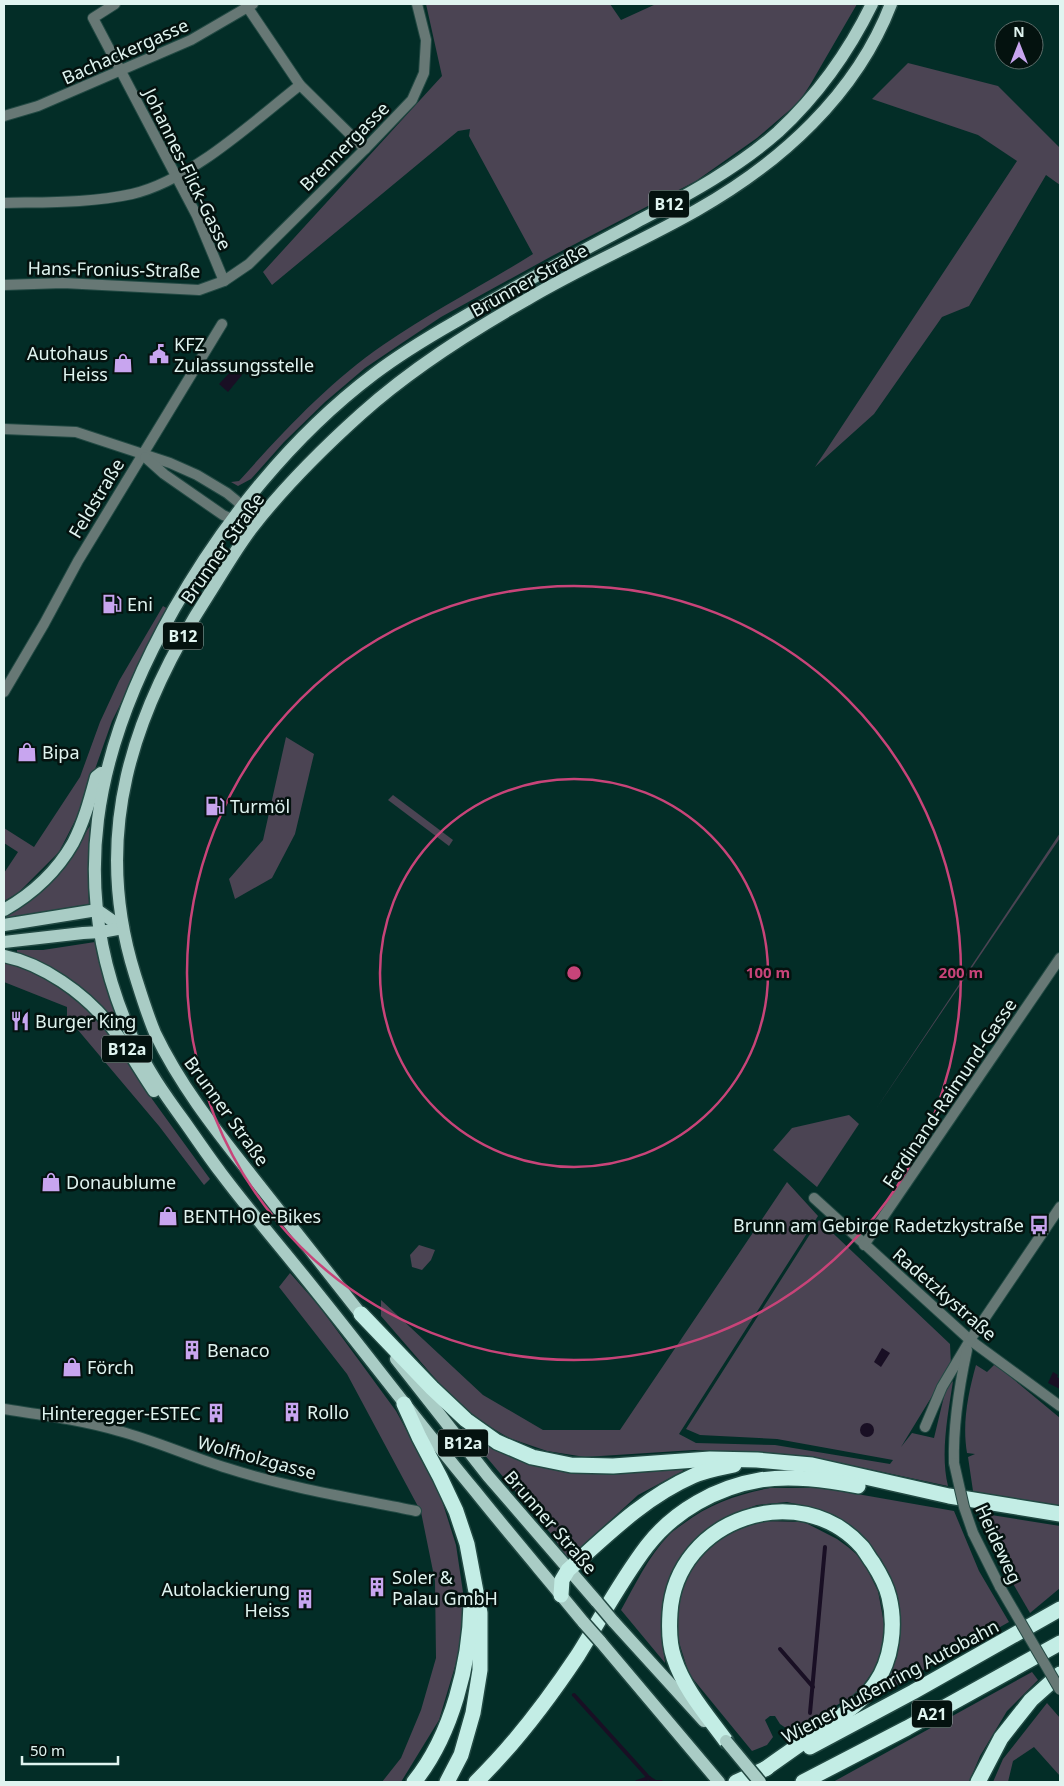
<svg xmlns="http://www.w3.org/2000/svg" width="1064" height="1786" viewBox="0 0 1064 1786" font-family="'Noto Sans',sans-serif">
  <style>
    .green { fill: #4b4453 }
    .water { fill: #190f24 }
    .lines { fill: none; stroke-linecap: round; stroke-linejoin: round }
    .stream { stroke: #190f24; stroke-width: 4 }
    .minor-casing { stroke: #224943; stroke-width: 12 }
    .tertiary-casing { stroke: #224943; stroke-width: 12 }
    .primary-casing { stroke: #224943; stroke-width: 15 }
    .motorway-casing { stroke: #224943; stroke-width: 18 }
    .minor { stroke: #677875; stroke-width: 10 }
    .tertiary { stroke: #677875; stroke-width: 10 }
    .primary { stroke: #a9ccc5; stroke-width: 12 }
    .motorway { stroke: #c3ede5; stroke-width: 15 }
    .minor-bridge-casing { stroke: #224943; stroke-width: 12; stroke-linecap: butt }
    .primary-bridge-casing { stroke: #224943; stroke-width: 15; stroke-linecap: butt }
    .minor-bridge { stroke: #677875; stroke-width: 10 }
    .primary-bridge { stroke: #a9ccc5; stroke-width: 12 }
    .ring { fill: none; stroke: #c84479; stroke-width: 2.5 }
    .labels { text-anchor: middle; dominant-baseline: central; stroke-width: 5; stroke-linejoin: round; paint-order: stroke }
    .shield { fill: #04120f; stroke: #9eb0ac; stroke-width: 1 }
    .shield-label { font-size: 16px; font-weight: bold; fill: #e0f4f0 }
    .street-label { font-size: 18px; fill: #e0f4f0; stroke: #04120f }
    .poi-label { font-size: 18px; fill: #e0f4f0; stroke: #04120f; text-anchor: start }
    .centre { fill: #c84479; stroke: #04120f; stroke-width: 2.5 }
    .ring-label { font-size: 15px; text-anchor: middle; font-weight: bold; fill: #c84479; stroke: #04120f; stroke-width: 5; stroke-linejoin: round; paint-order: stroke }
  </style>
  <rect width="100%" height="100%" fill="#032d27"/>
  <!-- green -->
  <g class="green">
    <path d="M426,4H610L621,20L656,4H857L810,85L799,102L757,138L696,181L552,256L441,317L399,345L365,368L325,402L284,442L251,479L238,486L231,482L239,481C283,432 329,382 383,345C431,312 483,285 533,254L469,136L470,129L458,131L272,285L263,272L442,76Z"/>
    <polygon points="908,63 998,86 1060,148 1060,185 1046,175 969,306 942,317 874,414 815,467 1017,161 978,135 872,99"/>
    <polygon points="163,606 168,609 112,721 81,809 59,852 18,893 4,901 4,873 18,852 4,843 4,828 34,847 80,777 100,722 119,681"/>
    <polygon points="286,737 314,754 295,834 272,878 235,899 229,879 263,840"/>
    <polygon points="393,795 453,840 449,846 388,800"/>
    <polygon points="90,826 88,874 89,905 4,921 4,914 58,873"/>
    <polygon points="1060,833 1060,838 876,1109"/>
    <polygon points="95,942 116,1016 111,1017 42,963 17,953 17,950 43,950"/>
    <polygon points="4,962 30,970 62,989 86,1009 112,1036 130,1059 152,1099 210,1179 204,1185 159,1126 67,1017 67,1007 4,982"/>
    <polygon points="849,1115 859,1124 817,1187 773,1150 792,1128"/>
    <path d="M787,1182L818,1216L679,1434L696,1443L775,1445L890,1464L893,1460L777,1439L700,1435L686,1429L819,1220L950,1344L951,1365L901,1447L912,1433L934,1438L946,1388L953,1381C948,1414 940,1454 948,1486L807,1456L694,1450L585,1457L547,1451L509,1438L477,1419L439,1383L381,1316V1300L483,1395L543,1430H620Z"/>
    <polygon points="419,1245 435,1250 431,1260 422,1270 412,1267 410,1255"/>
    <polygon points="290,1273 319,1306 396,1411 438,1488 456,1545 464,1599 459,1653 439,1720 401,1782 382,1782 401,1758 421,1710 436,1658 435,1581 421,1512 347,1374 279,1287"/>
    <path d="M995,1364L1060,1418V1506L1022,1502L973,1491L968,1457L975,1454L967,1453C962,1423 968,1394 976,1365L987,1372Z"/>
    <polygon points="464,1426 533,1463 566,1472 607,1474 682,1468 683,1471 638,1495 568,1559 552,1535 462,1428"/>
    <path d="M770,1488H823L954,1511L979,1571L1009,1622L879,1695L897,1657L900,1617L894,1587L881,1559L857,1533L836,1516L818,1509L787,1502L757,1505L735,1513L712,1525L687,1549L671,1573L663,1601L662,1635L665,1663L621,1610C635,1585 648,1557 668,1536C672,1531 678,1528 683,1524C709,1504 738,1494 770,1488Z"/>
    <polygon points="979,1513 1060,1526 1060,1588 1030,1613 993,1549"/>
    <polygon points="760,1521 804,1522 837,1539 848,1547 862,1559 878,1591 885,1629 878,1664 857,1694 790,1731 780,1724 775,1716 770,1716 765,1720 773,1737 767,1745 752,1751 689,1674 677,1636 677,1596 690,1571 706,1550 725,1532"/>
    <polygon points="1032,1672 1038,1680 1007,1711 980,1756 969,1782 833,1782"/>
    <polygon points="1047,1703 1060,1718 1060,1776 1034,1747 1013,1761 1008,1782 993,1782 1003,1759"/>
  </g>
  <!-- water -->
  <g class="water">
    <polygon points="234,368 242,375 228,392 219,384"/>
    <polygon points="882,1348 890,1353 881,1367 874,1362"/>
    <polygon points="1053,1372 1058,1375 1057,1377 1060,1379 1060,1389 1048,1383"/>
    <circle cx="867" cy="1430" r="7"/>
  </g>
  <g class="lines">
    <!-- stream -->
    <g class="stream">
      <polyline points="780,1649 813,1687"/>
      <polyline points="574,1695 649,1778 655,1782 661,1782"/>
      <polyline points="810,1713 825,1547"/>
      <polyline points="637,1782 649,1778"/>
    </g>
    <defs>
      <g id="minor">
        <polyline points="115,4 93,18 197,216 224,281"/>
        <polyline points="248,8 300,85 365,149"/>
        <polyline points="4,116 38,106 191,40 253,4"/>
        <path d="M4,203C46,202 91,203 132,194C190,181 254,121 300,85"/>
        <polyline points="4,285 63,283 199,290 224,281 249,264 365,149 412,100 424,73 426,40 417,4"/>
        <polyline points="4,692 44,624 78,561 222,324"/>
        <polyline points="814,1198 970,1340 1060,1406"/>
        <polyline points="864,1245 1060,958"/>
        <path d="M4,1409C42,1415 82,1420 119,1431C156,1441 191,1457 227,1468C289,1488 353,1498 416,1511"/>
        <polyline points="925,1427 942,1387 970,1340 1060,1207"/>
        <path d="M954,1463C953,1426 959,1387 967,1350"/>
        <polyline points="973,1533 1000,1587"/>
      </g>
      <g id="tertiary">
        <polyline points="4,429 76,432 170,463 197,475 227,493 238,502 252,528"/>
        <polyline points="145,457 164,474 223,515 252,528"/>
      </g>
      <g id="primary">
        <path d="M4,910C32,894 57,871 73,843C84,822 90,799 96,777L101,773"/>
        <polyline points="4,925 97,910 123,928"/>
        <polyline points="4,942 83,933 101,932 123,928"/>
        <path d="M4,956C43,964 84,993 109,1024C126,1045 139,1069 154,1091"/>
        <path d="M367,1322C327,1271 287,1221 248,1171C213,1127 179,1083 155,1033C147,1014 141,994 135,975C91,835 132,713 209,594C223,572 236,549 252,528C284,487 322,449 361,414C411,369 468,333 526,300C581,267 641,242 697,210C780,163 856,95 891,4"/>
        <polyline points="396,1359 488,1476 597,1602"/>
        <polyline points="613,1621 704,1721"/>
        <path d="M584,1623C548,1579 511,1536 475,1491C420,1425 369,1357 315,1290C284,1251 251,1213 221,1173C208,1156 196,1138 184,1121C165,1095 146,1068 133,1039C64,888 95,748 174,609C224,521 292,436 374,374C399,355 427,338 455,322C513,287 573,256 633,224C683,197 735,170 778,132C818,95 848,53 872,4"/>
        <polyline points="600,1641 719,1782"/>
      </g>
      <g id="motorway">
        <polyline points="361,1314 432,1388 466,1420 497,1442 532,1457 571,1465 613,1466 710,1459 757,1460 812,1465 949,1496 1060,1514"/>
        <polyline points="404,1404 419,1437 440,1477 456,1511 467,1544 480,1613 480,1670 473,1713 461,1755 447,1782"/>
        <path d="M561,1595L562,1580L568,1570C607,1535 645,1497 693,1476C706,1470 720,1468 734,1465"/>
        <path d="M726,1741C707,1715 684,1689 674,1658C669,1644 669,1628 670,1613C676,1518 800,1477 862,1547C866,1552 869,1558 873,1563C880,1574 886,1584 889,1597C896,1625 892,1660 875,1684C862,1702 842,1715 824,1728C804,1741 785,1755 765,1769"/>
        <polyline points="810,1747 913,1692 1060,1609"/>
        <path d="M414,1782C452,1735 470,1663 471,1604"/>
        <path d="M476,1782C515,1744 548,1700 578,1655C601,1618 621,1580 647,1546C674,1511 717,1487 760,1480C792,1475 826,1480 858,1486"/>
        <polyline points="736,1782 767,1768"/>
        <polyline points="803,1782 907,1728 1060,1643"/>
        <polyline points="978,1782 1001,1738 1031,1700 1060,1674"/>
      </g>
    </defs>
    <!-- minor casing -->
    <use href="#minor" class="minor-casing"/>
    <!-- tertiary casing -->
    <use href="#tertiary" class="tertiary-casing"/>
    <!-- primary casing -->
    <use href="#primary" class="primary-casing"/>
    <!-- motorway casing -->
    <use href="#motorway" class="motorway-casing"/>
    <!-- minor -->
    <use href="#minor" class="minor"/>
    <!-- tertiary -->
    <use href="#tertiary" class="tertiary"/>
    <!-- primary -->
    <use href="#primary" class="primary"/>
    <!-- motorway -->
    <use href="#motorway" class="motorway"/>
    <defs>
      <g id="minor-bridge">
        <polyline points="954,1463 964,1507 973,1533"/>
        <polyline points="1000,1587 1060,1690"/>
      </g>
      <g id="primary-bridge">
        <polyline points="597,1602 613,1621"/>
        <polyline points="584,1623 600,1641"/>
        <polyline points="726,1741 760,1782"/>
      </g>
    </defs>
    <!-- minor-bridge casing -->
    <use href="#minor-bridge" class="minor-bridge-casing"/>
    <!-- primary-bridge casing -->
    <use href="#primary-bridge" class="primary-bridge-casing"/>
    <!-- minor-bridge -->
    <use href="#minor-bridge" class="minor-bridge"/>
    <!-- primary-bridge -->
    <use href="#primary-bridge" class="primary-bridge"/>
  </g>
  <!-- distance rings -->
  <g class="ring">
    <circle cx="574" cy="973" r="194"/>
    <circle cx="574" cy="973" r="387"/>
  </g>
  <!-- icons -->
  <defs>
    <symbol id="civic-bare" viewBox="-9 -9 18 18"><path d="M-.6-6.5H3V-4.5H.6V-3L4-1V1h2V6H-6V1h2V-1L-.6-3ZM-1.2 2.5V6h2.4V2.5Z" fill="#c8a5ef" stroke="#04120f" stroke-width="2.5" paint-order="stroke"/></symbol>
    <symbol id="shop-bare" viewBox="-9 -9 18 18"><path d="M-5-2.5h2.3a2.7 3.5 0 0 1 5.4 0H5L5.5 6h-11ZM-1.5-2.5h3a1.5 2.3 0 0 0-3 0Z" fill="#c8a5ef" stroke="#04120f" stroke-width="2.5" paint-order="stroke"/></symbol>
    <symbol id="fuel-bare" viewBox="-9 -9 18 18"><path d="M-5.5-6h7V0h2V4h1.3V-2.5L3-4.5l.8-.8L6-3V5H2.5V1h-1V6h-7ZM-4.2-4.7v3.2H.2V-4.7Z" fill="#c8a5ef" stroke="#04120f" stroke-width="2.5" paint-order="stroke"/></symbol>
    <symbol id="restaurant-bare" viewBox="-9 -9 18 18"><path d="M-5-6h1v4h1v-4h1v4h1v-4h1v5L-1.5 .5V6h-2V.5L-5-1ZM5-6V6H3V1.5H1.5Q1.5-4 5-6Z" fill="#c8a5ef" stroke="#04120f" stroke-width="2.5" paint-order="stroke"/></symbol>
    <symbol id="bus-bare" viewBox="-9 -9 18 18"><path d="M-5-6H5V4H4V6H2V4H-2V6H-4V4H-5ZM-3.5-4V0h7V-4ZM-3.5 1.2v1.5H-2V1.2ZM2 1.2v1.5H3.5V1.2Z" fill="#c8a5ef" stroke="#04120f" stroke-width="2.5" paint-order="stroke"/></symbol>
    <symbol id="building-bare" viewBox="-9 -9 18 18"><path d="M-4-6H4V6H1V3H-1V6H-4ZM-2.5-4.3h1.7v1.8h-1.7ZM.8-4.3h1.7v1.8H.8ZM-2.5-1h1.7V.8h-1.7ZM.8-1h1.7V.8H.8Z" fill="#c8a5ef" stroke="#04120f" stroke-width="2.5" paint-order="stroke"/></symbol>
  </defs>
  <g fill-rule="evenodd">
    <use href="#civic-bare" x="145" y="340" width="28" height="28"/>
    <use href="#shop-bare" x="109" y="349" width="28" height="28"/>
    <use href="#fuel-bare" x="98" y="590" width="28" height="28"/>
    <use href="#shop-bare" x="13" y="738" width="28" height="28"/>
    <use href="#fuel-bare" x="201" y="792" width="28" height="28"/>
    <use href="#restaurant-bare" x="6" y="1007" width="28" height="28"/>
    <use href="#shop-bare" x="37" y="1168" width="28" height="28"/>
    <use href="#shop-bare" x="154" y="1202" width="28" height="28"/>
    <use href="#bus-bare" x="1025" y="1211" width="28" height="28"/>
    <use href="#building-bare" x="178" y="1336" width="28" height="28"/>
    <use href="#shop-bare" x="58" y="1353" width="28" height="28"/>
    <use href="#building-bare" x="278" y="1398" width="28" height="28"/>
    <use href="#building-bare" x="202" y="1399" width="28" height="28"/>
    <use href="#building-bare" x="363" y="1573" width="28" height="28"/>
    <use href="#building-bare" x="291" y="1585" width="28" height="28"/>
  </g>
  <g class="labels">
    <!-- shield labels -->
    <g class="shield">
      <rect x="649" y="190.5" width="40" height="27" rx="4"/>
      <rect x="163" y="622.5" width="40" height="27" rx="4"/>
      <rect x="102" y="1035.5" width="50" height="27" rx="4"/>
      <rect x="438" y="1429.5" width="50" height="27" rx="4"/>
      <rect x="912" y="1700.5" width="40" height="27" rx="4"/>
    </g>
    <g class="shield-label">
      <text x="669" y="204">B12</text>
      <text x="183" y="636">B12</text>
      <text x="127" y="1049">B12a</text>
      <text x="463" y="1443">B12a</text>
      <text x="932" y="1714">A21</text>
    </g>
    <!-- street labels -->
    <g class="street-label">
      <text transform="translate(125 51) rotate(-24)">Bachackergasse</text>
      <text transform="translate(344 146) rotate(-45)">Brennergasse</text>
      <text transform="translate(188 169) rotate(64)">Johannes-Flick-Gasse</text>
      <text transform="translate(114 269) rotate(1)">Hans-Fronius-Straße</text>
      <text transform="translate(529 280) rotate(-29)">Brunner Straße</text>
      <text transform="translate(96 498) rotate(-59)">Feldstraße</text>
      <text transform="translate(222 548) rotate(-55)">Brunner Straße</text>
      <text transform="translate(949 1093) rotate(-56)">Ferdinand-Raimund-Gasse</text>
      <text transform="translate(227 1111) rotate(54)">Brunner Straße</text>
      <text transform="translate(945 1294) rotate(41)">Radetzkystraße</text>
      <text transform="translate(257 1457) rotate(15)">Wolfholzgasse</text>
      <text transform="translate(551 1522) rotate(49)">Brunner Straße</text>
      <text transform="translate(999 1544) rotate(65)">Heideweg</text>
      <text transform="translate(890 1681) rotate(-28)">Wiener Außenring Autobahn</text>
    </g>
    <!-- poi labels -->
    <g class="poi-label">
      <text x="174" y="344">KFZ<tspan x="174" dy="21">Zulassungsstelle</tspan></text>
      <text x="108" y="353" text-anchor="end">Autohaus<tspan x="108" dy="21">Heiss</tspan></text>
      <text x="127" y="604">Eni</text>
      <text x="42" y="752">Bipa</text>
      <text x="230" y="806">Turmöl</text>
      <text x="35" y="1021">Burger King</text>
      <text x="66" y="1182">Donaublume</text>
      <text x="183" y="1216">BENTHO e-Bikes</text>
      <text x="1024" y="1225" text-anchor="end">Brunn am Gebirge Radetzkystraße</text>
      <text x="207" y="1350">Benaco</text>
      <text x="87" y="1367">Förch</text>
      <text x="307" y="1412">Rollo</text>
      <text x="201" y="1413" text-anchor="end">Hinteregger-ESTEC</text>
      <text x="392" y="1577">Soler &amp;<tspan x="392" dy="21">Palau GmbH</tspan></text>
      <text x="290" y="1589" text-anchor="end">Autolackierung<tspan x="290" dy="21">Heiss</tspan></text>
    </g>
  </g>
  <circle cx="574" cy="973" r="8" class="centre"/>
  <g class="ring-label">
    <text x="768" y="978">100 m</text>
    <text x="961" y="978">200 m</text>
  </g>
  <!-- border -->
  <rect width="1064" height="1786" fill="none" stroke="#e0f4f0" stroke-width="10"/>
  <!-- north arrow -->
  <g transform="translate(1019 45)"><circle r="24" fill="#04120f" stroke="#5c6c69"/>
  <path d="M0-4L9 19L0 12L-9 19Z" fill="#c8a5ef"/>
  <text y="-8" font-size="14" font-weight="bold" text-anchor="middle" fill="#e0f4f0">N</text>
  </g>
  <!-- scale -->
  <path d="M22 1756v8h96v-8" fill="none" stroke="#e0f4f0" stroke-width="2.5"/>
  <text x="30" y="1756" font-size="15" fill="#e0f4f0" stroke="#04120f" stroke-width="4" paint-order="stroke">50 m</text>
</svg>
